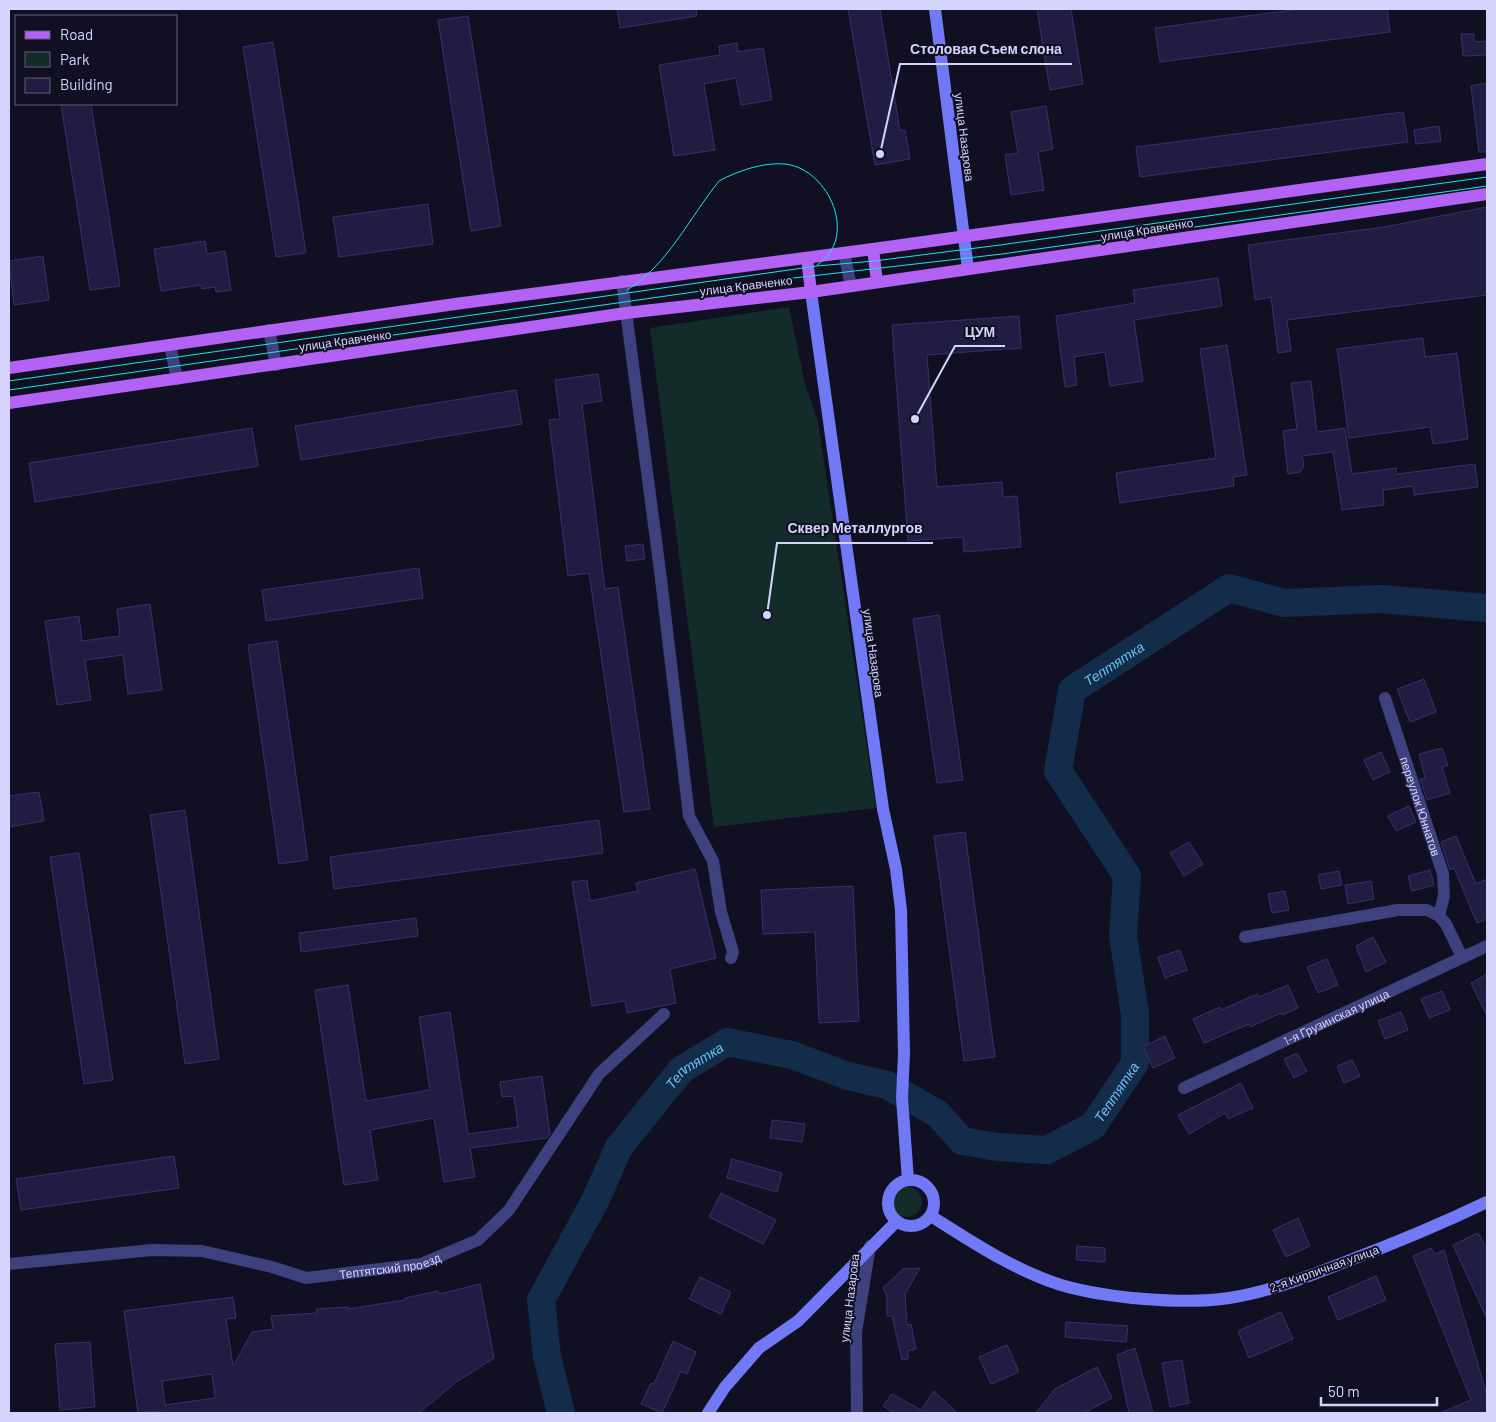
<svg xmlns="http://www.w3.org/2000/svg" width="1496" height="1422" viewBox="0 0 1496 1422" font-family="Barlow,sans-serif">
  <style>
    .green { fill: #132c29 }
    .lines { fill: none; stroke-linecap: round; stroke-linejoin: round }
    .river { stroke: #132c49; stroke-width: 28 }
    .building { fill: #211d42; stroke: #37306d; fill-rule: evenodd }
    .street { stroke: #3e417e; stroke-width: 12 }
    .secondary { stroke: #7179f6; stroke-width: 12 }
    .primary { stroke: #b262f5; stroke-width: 12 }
    .tram { stroke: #0fe9ed; stroke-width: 1 }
    .labels { text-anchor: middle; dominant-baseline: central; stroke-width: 4; stroke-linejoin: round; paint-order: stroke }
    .street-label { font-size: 12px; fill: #d5d4fc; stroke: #111023 }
    .water-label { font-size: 14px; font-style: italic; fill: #69c0f5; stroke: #111023 }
    .leader { fill: none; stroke: #d5d4fc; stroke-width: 2 }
    .callout-dot { fill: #d5d4fc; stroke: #111023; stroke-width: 2 }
    .callout-label { font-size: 14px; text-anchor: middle; font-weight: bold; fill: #d5d4fc; stroke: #111023; stroke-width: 4; stroke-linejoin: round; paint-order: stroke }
  </style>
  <rect width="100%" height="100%" fill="#111023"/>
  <!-- green -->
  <g class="green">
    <polygon points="789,307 805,384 818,422 876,808 714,827 650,328"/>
    <circle cx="907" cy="1202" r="15"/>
  </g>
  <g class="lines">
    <!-- river -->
    <path class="river" id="s1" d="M561,1413L547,1356L541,1300L595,1201L619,1147L681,1070L727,1042L792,1055L848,1076L887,1085L938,1114L962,1141L997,1147L1047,1150L1093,1126L1135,1063V1014L1123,936L1127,876L1058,771L1072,690L1229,588L1284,603L1381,599L1487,608"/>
  </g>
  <!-- building -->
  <g class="building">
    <polygon points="617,9 696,9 697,16 620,28"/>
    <polygon points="848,9 880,9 900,131 905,130 910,159 875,165"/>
    <polygon points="1037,9 1071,9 1083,84 1050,90"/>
    <polygon points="1300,9 1387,9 1390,32 1160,62 1155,28"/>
    <polygon points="468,16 501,226 471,231 438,20"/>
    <polygon points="1461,34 1474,34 1474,42 1487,41 1487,55 1463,56"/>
    <polygon points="273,42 306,253 276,257 243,47"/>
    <polygon points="737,43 738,52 763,48 772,100 741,105 736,78 704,84 715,150 674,156 659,65 720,55 719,46"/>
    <polygon points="1487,83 1487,152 1479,152 1471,86"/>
    <polygon points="61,104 91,104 120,286 90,290"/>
    <polygon points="1046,106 1053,149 1038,152 1044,190 1011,195 1005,155 1018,153 1011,112"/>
    <polygon points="1403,112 1408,142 1140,177 1136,147"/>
    <polygon points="1439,126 1441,141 1416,144 1414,130"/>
    <polygon points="428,204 433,244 339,257 333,217"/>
    <polygon points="1487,207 1487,295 1287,320 1291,351 1278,353 1271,297 1255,300 1248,245 1384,227"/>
    <polygon points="205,241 207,254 225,251 231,290 216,292 215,287 202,289 201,285 161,291 154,249"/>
    <polygon points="43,256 49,300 14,305 9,261"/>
    <polygon points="1218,278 1222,306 1134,320 1143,381 1110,386 1105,352 1074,357 1077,385 1065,387 1056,316 1135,303 1133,290"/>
    <polygon points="1019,316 1021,348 927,355 937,487 1002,482 1003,497 1017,496 1021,547 964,552 963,537 908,541 892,325"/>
    <polygon points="1423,338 1425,357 1457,353 1468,439 1433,444 1430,427 1349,438 1337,349"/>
    <polygon points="1227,345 1247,475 1233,477 1234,486 1120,503 1116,473 1216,458 1200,349"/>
    <polygon points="598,374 602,401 582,404 605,589 618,587 650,809 624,812 589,573 568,576 549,420 560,419 555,380"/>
    <polygon points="1311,381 1317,432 1345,428 1352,474 1396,468 1397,474 1475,464 1478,487 1414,495 1413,486 1383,490 1384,505 1342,510 1333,452 1302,456 1304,466 1300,472 1288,474 1283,431 1297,429 1291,383"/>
    <polygon points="516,390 522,424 301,460 295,426"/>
    <polygon points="252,428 258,466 35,502 29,463"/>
    <polygon points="643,544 645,559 627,561 625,546"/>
    <polygon points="419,568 423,598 266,621 262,590"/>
    <polygon points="150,604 162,690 128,694 123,655 85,660 91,700 57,705 45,621 79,616 82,641 120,636 117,609"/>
    <polygon points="939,615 963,780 937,783 913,619"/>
    <polygon points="277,641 308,860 279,864 248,645"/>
    <polygon points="1424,679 1436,712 1410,722 1397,689"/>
    <polygon points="1442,748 1448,765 1442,767 1450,793 1427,800 1420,779 1425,778 1419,754"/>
    <polygon points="1381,752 1390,772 1373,780 1364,760"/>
    <polygon points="39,792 44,821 9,827 9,796"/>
    <polygon points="1409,806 1416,822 1396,831 1388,816"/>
    <polygon points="185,810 219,1059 185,1064 150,815"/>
    <polygon points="599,820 603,853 334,889 330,857"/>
    <polygon points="965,832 995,1057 964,1061 934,836"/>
    <polygon points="1456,836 1476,884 1487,879 1487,919 1477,923 1454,868 1450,870 1441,842"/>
    <polygon points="1189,842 1203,864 1184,876 1170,853"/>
    <polygon points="79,853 113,1080 84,1084 50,857"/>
    <polygon points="695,869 716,958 670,969 676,1003 627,1013 625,1001 592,1006 572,882 587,880 590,901 638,891 636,883"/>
    <polygon points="1430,870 1434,885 1412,891 1408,876"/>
    <polygon points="1339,871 1342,885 1321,889 1318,875"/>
    <polygon points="1371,881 1374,899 1348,904 1345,885"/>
    <polygon points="853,886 859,1021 819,1023 815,932 763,934 761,890"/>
    <polygon points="1285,891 1289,910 1272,913 1268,894"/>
    <polygon points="416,918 418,936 301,952 299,933"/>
    <polygon points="1373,937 1386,962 1366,972 1356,946"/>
    <polygon points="1180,950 1187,970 1165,978 1158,957"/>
    <polygon points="1327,959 1338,985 1318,993 1307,967"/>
    <polygon points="1487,974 1487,1016 1471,983"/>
    <polygon points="348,985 366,1101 430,1090 419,1017 450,1012 468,1134 518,1127 514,1096 502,1097 500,1082 542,1076 550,1134 547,1138 470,1148 475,1177 444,1182 434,1118 370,1130 378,1180 344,1185 315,990"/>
    <polygon points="1288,985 1298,1008 1282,1015 1281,1013 1250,1027 1249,1024 1204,1043 1193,1019 1220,1007 1221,1010 1257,994 1259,997"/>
    <polygon points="1442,991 1450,1010 1429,1018 1421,999"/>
    <polygon points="1401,1012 1408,1030 1385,1039 1378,1021"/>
    <polygon points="1165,1036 1175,1058 1153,1068 1143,1047"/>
    <polygon points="1297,1053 1307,1071 1294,1078 1284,1059"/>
    <polygon points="1352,1060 1360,1076 1344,1083 1337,1066"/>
    <polygon points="1241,1083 1253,1108 1228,1119 1225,1113 1189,1134 1178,1115"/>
    <polygon points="772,1120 805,1124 802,1142 770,1138"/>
    <polygon points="174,1156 179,1188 21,1210 16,1179"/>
    <polygon points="732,1159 782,1173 777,1192 727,1178"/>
    <polygon points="721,1193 776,1220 763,1244 709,1217"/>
    <polygon points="1298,1218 1310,1246 1286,1257 1273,1230"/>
    <polygon points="1478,1233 1487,1249 1487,1319 1453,1245"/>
    <polygon points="1077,1246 1105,1248 1105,1262 1076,1260"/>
    <polygon points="1431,1248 1435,1254 1444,1250 1487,1395 1487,1413 1440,1413 1471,1400 1413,1256"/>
    <polygon points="920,1268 905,1294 907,1325 911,1324 916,1349 908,1351 908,1359 902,1360 892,1316 887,1316 887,1296 883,1288 903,1269"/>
    <polygon points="1376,1276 1386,1300 1338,1320 1328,1297"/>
    <polygon points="700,1277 731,1292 721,1314 689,1299"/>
    <path d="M480,1284L494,1358L455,1383L419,1413H160V1411L138,1413L124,1311L233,1297L236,1318L226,1319L233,1366L252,1332L273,1329L271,1316L317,1313L316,1309L348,1307V1309L405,1300V1298L438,1291L439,1294ZM212,1374L215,1398L165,1405L162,1381Z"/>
    <polygon points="1281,1312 1293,1339 1249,1358 1238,1331"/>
    <polygon points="1066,1322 1128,1326 1126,1342 1065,1337"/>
    <polygon points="673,1341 696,1352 687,1374 681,1371 662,1413 641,1404 651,1383 654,1384"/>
    <polygon points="90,1342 95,1407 60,1410 55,1344"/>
    <polygon points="1007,1345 1019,1372 991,1384 979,1357"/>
    <polygon points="1135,1348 1153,1413 1129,1413 1117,1355"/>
    <polygon points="1182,1360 1189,1403 1170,1407 1162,1363"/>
    <polygon points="1097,1367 1112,1398 1084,1413 1036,1413 1055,1389"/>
    <polygon points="934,1391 957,1413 894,1413 883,1406 892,1394 921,1410"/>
  </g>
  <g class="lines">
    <!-- street -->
    <g class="street">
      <polyline points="844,253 851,286"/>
      <polyline points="622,281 660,571 689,816 713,861 721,912 733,952 731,958"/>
      <polyline points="269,330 276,365"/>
      <polyline points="170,345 177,379"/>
      <path id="s2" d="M1385,698L1443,874L1444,896L1439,916"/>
      <polyline points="1245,937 1398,910 1427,910 1439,916 1446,924 1462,957"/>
      <path id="s3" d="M1184,1088L1487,946"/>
      <path id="s4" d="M9,1264L152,1250L202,1251L272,1267L306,1278L421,1264L478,1240L509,1210L599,1074L664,1014"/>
      <polyline points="857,1413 856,1332 870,1246"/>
    </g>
    <!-- secondary -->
    <g class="secondary">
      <polyline points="935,9 968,269"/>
      <polyline points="811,292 883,809 896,869 901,910 904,1053 902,1098 908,1180"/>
      <circle cx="911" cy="1203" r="23"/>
      <path d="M931,1216C972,1242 1014,1270 1061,1285C1105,1298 1184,1305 1229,1298C1269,1292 1307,1277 1345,1262C1393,1244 1441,1224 1487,1202"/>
      <polyline points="708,1413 725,1387 759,1348 798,1321 897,1221"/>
    </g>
    <!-- primary -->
    <g class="primary">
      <polyline points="873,249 877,282"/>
      <polyline points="807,258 811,292"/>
      <polyline points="9,368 455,304 873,249 1487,164"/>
      <polyline points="9,403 626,313 811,292 1487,194"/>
    </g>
    <!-- tram -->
    <g class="tram">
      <path d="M627,290C667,266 690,217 719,181C737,171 764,162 785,164C830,169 859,239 817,265"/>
      <polyline points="9,381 817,266 874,261 1000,245 1487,177"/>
      <polyline points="9,390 785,279 1002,254 1487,186"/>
    </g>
  </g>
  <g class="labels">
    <!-- street labels -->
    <g class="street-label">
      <text transform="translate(965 137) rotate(83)">улица Назарова</text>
      <text transform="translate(1147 229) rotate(-9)">улица Кравченко</text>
      <text transform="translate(746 285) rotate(-7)">улица Кравченко</text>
      <text transform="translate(345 340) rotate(-8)">улица Кравченко</text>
      <text transform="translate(874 653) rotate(82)">улица Назарова</text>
      <text stroke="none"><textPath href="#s2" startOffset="114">переулок Юннатов</textPath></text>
      <text stroke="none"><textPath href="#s3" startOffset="168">1-я Грузинская улица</textPath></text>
      <text stroke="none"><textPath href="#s4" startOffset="386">Тептятский проезд</textPath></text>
      <text transform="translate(1324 1268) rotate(-20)">2-я Кирпичная улица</text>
      <text transform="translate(849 1298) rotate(-83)">улица Назарова</text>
    </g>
    <!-- water labels -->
    <g class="water-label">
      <text stroke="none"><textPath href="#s1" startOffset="1359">Тептятка</textPath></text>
      <text stroke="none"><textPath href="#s1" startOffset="399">Тептятка</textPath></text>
      <text stroke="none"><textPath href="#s1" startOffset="879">Тептятка</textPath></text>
    </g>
  </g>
  <!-- callouts -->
  <path class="leader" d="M880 154L900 64H1072M915 419L955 346H1005M767 615L777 543H933"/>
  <g class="callout-dot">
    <circle cx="880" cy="154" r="5"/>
    <circle cx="915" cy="419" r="5"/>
    <circle cx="767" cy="615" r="5"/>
  </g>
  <g class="callout-label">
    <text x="986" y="54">Столовая Съем слона</text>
    <text x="980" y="337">ЦУМ</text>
    <text x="855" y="533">Сквер Металлургов</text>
  </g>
  <!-- border -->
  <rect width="1496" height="1422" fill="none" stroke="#d5d4fc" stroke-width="20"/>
  <!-- legend -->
  <rect x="15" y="15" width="162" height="90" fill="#111023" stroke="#5f5e7a"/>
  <rect x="25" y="31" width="25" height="8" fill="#b262f5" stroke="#5f5e7a"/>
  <text x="60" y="40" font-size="15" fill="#d5d4fc">Road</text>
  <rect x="25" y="52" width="25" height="15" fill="#132c29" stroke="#5f5e7a"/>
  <text x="60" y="65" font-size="15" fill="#d5d4fc">Park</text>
  <rect x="25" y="78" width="25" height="15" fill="#211d42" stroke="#5f5e7a"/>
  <text x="60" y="90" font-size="15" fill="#d5d4fc">Building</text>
  <!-- scale -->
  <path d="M1321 1397v8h116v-8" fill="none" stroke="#d5d4fc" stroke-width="2.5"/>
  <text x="1328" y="1397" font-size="15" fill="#d5d4fc" stroke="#111023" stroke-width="4" paint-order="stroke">50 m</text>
</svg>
